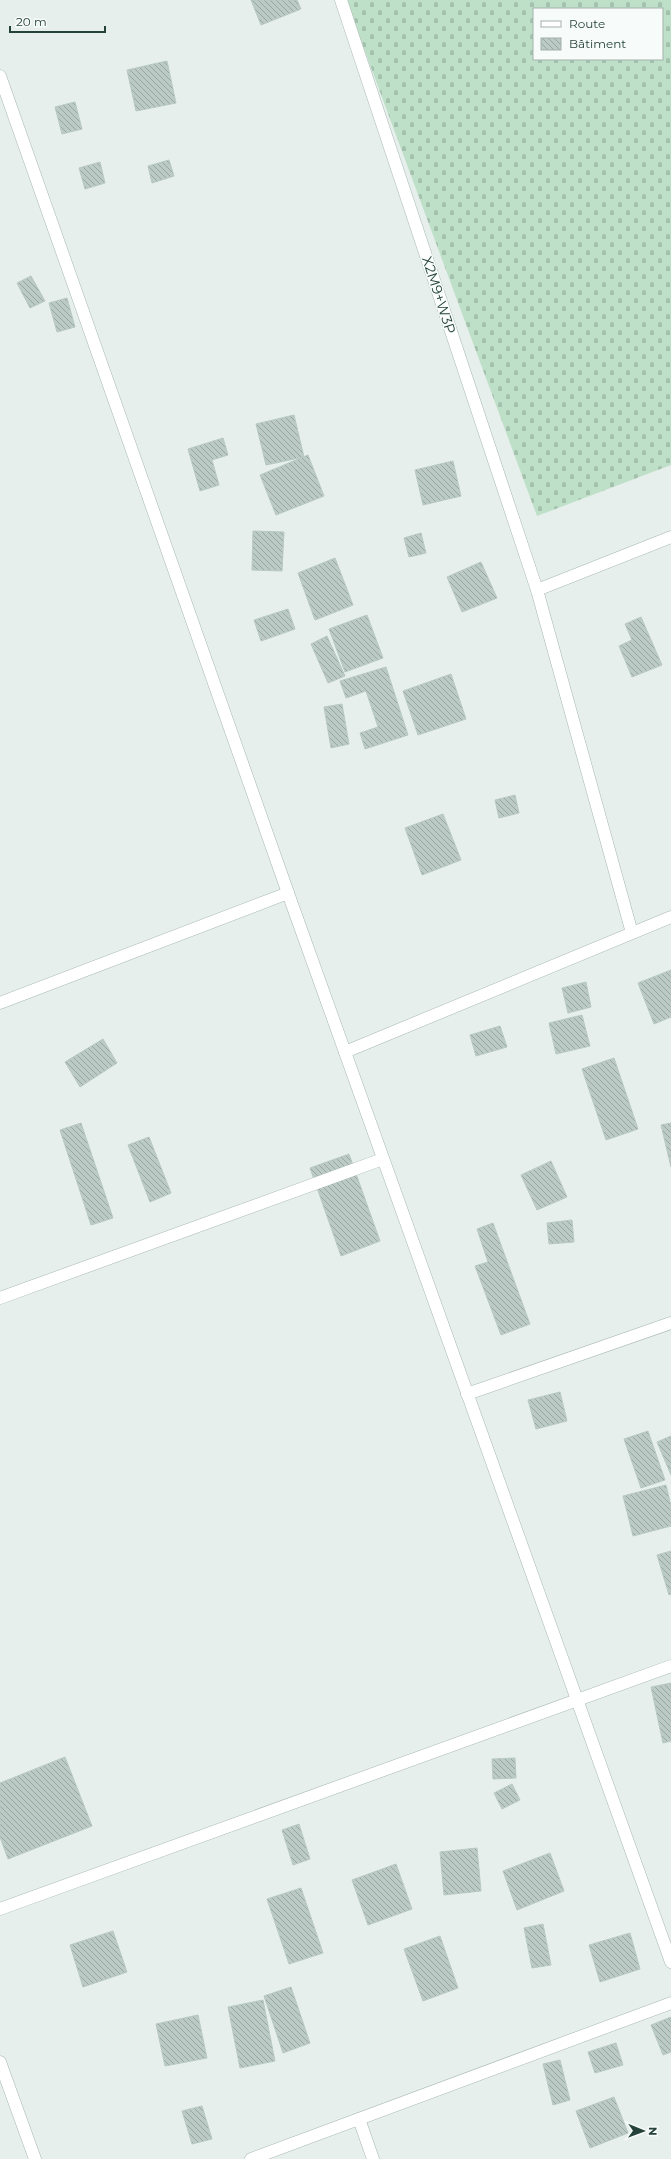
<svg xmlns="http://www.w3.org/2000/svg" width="671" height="2159" viewBox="0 0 671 2159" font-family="Montserrat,sans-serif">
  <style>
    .cemetery { fill: url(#cemetery-stones); fill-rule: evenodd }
    .building { fill: url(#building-back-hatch); stroke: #b8c9c2 }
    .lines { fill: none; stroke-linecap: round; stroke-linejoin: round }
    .minor-casing { stroke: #a8b8b2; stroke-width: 13 }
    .minor { stroke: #fff; stroke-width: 12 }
    .labels { text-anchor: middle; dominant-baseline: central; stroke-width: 3; stroke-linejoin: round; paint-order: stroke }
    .street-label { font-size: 14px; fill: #24423a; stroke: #f7fbf9 }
  </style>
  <defs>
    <pattern id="cemetery-stones" width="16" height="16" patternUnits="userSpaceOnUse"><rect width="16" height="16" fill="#bfe0c8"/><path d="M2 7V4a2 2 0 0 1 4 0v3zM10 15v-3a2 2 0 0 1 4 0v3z" fill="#a4c1ad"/></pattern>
    <pattern id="building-back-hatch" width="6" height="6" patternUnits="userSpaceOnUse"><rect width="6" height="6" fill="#bbcac4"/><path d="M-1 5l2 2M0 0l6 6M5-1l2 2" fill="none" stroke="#98a6a0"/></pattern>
  </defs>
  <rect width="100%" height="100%" fill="#e6efeb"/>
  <!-- cemetery -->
  <path class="cemetery" d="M346,0H671V465L537,516ZM534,9H662V59H534Z"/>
  <!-- building -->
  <g class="building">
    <polygon points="251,0 297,0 301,9 261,25"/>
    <polygon points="167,61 176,103 136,111 127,70"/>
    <polygon points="75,102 82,129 62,134 55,107"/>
    <polygon points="169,160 174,176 152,183 148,166"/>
    <polygon points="100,162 105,183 85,189 79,168"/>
    <polygon points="31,276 45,301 30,308 17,283"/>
    <polygon points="67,298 75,327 57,332 49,303"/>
    <polygon points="294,415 304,457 266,465 256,424"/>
    <polygon points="223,438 228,455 212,460 219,485 200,491 188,449"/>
    <polygon points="308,455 324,496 276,515 260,475"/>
    <polygon points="453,461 461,496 423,505 415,470"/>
    <polygon points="253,531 284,532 282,571 252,570"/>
    <polygon points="421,533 426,553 409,557 404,538"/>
    <polygon points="335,558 353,605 315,620 298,573"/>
    <polygon points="481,562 497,598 462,612 447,577"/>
    <polygon points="288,609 295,629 261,641 254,620"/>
    <polygon points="367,615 383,658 345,672 329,629"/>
    <polygon points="641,617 662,665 632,677 619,646 632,640 625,624"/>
    <polygon points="327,636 345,676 328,683 311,644"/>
    <polygon points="386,667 408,735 365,749 360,733 378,727 366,691 346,698 340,681"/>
    <polygon points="451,674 466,719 418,735 403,691"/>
    <polygon points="342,704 349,744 331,748 324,707"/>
    <polygon points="515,795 519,813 499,818 495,800"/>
    <polygon points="443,814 461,860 422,875 405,828"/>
    <polygon points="671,970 671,1017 654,1024 638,983"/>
    <polygon points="586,982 591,1007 568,1013 562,988"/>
    <polygon points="582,1015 590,1046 556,1054 549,1023"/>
    <polygon points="500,1026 507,1047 476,1056 470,1035"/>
    <polygon points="103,1039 117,1063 80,1087 65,1062"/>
    <polygon points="614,1058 638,1129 606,1140 582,1069"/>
    <polygon points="81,1123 113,1218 91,1225 60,1130"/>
    <polygon points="671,1123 671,1167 661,1125"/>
    <polygon points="149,1137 171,1193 150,1202 128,1145"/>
    <polygon points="349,1154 380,1241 341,1256 310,1168"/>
    <polygon points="551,1161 567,1197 537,1210 521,1175"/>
    <polygon points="572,1220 574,1242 549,1244 547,1223"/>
    <polygon points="493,1223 530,1324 501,1335 475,1266 488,1262 477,1229"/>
    <polygon points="560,1392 567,1421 536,1429 528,1400"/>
    <polygon points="648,1431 665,1480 641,1488 624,1439"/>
    <polygon points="671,1436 671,1475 657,1442"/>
    <polygon points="666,1485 671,1506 671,1526 633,1536 623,1496"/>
    <polygon points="671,1551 671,1594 669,1595 657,1555"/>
    <polygon points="671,1683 671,1741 663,1743 651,1687"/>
    <polygon points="65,1757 92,1826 8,1859 0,1837 0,1783"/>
    <polygon points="515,1758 516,1778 493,1779 492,1759"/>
    <polygon points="512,1784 520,1800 502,1809 494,1793"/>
    <polygon points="299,1824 310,1859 293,1865 282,1830"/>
    <polygon points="477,1848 481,1891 444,1895 440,1852"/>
    <polygon points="550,1853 564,1891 517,1910 503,1871"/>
    <polygon points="396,1864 412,1909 368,1925 352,1880"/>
    <polygon points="301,1888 323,1953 289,1964 267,1899"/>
    <polygon points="543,1924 551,1965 532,1968 524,1928"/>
    <polygon points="113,1931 127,1972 83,1987 70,1945"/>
    <polygon points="630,1933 640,1969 600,1982 589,1945"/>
    <polygon points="440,1936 458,1988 423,2001 404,1949"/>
    <polygon points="291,1987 310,2043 283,2053 264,1996"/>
    <polygon points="263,2000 275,2061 240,2068 228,2007"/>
    <polygon points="198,2015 207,2058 165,2066 156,2024"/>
    <polygon points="671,2017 671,2052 663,2055 651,2025"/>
    <polygon points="616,2043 623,2065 595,2073 588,2052"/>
    <polygon points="560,2060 570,2100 553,2105 543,2064"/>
    <polygon points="614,2097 628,2133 590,2148 576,2111"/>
    <polygon points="202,2106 212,2139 192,2144 182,2111"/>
  </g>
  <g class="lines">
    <defs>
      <g id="minor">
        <polyline points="341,0 537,590"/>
        <polyline points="0,76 288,893 671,1962"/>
        <polyline points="632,933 537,590 671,537"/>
        <polyline points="0,1003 288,893"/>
        <polyline points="345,1052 671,917"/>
        <polyline points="0,1298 383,1159"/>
        <polyline points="467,1394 671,1323"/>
        <polyline points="0,1909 671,1666"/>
        <polyline points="0,2062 35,2159"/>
        <polyline points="359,2119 373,2159"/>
        <polyline points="251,2159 671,2003"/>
      </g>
    </defs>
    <!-- minor casing -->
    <use href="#minor" class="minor-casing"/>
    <!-- minor -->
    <use href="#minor" class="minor"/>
  </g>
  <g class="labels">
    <!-- street labels -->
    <g class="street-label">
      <text transform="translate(439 295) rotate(72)">X2M9+W3P</text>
    </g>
  </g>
  <!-- legend -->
  <rect x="533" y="8" width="130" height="52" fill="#f7fbf9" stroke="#a3b1ad"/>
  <rect x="541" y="21" width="20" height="6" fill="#ffffff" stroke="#a3b1ad"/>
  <text x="569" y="28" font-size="12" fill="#24423a">Route</text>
  <rect x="541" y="38" width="20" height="12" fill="url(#building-back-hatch)" stroke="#a3b1ad"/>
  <text x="569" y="48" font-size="12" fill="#24423a">Bâtiment</text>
  <!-- north arrow -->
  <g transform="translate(643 2131) rotate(91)" stroke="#f7fbf9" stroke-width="3" paint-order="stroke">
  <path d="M0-3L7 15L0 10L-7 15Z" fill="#24423a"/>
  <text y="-6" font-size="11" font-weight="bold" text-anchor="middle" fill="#24423a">N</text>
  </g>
  <!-- scale -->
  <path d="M10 26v6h95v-6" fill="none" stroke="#24423a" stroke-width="2"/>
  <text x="16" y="26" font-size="12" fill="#24423a" stroke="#f7fbf9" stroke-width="3" paint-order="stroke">20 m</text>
</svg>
